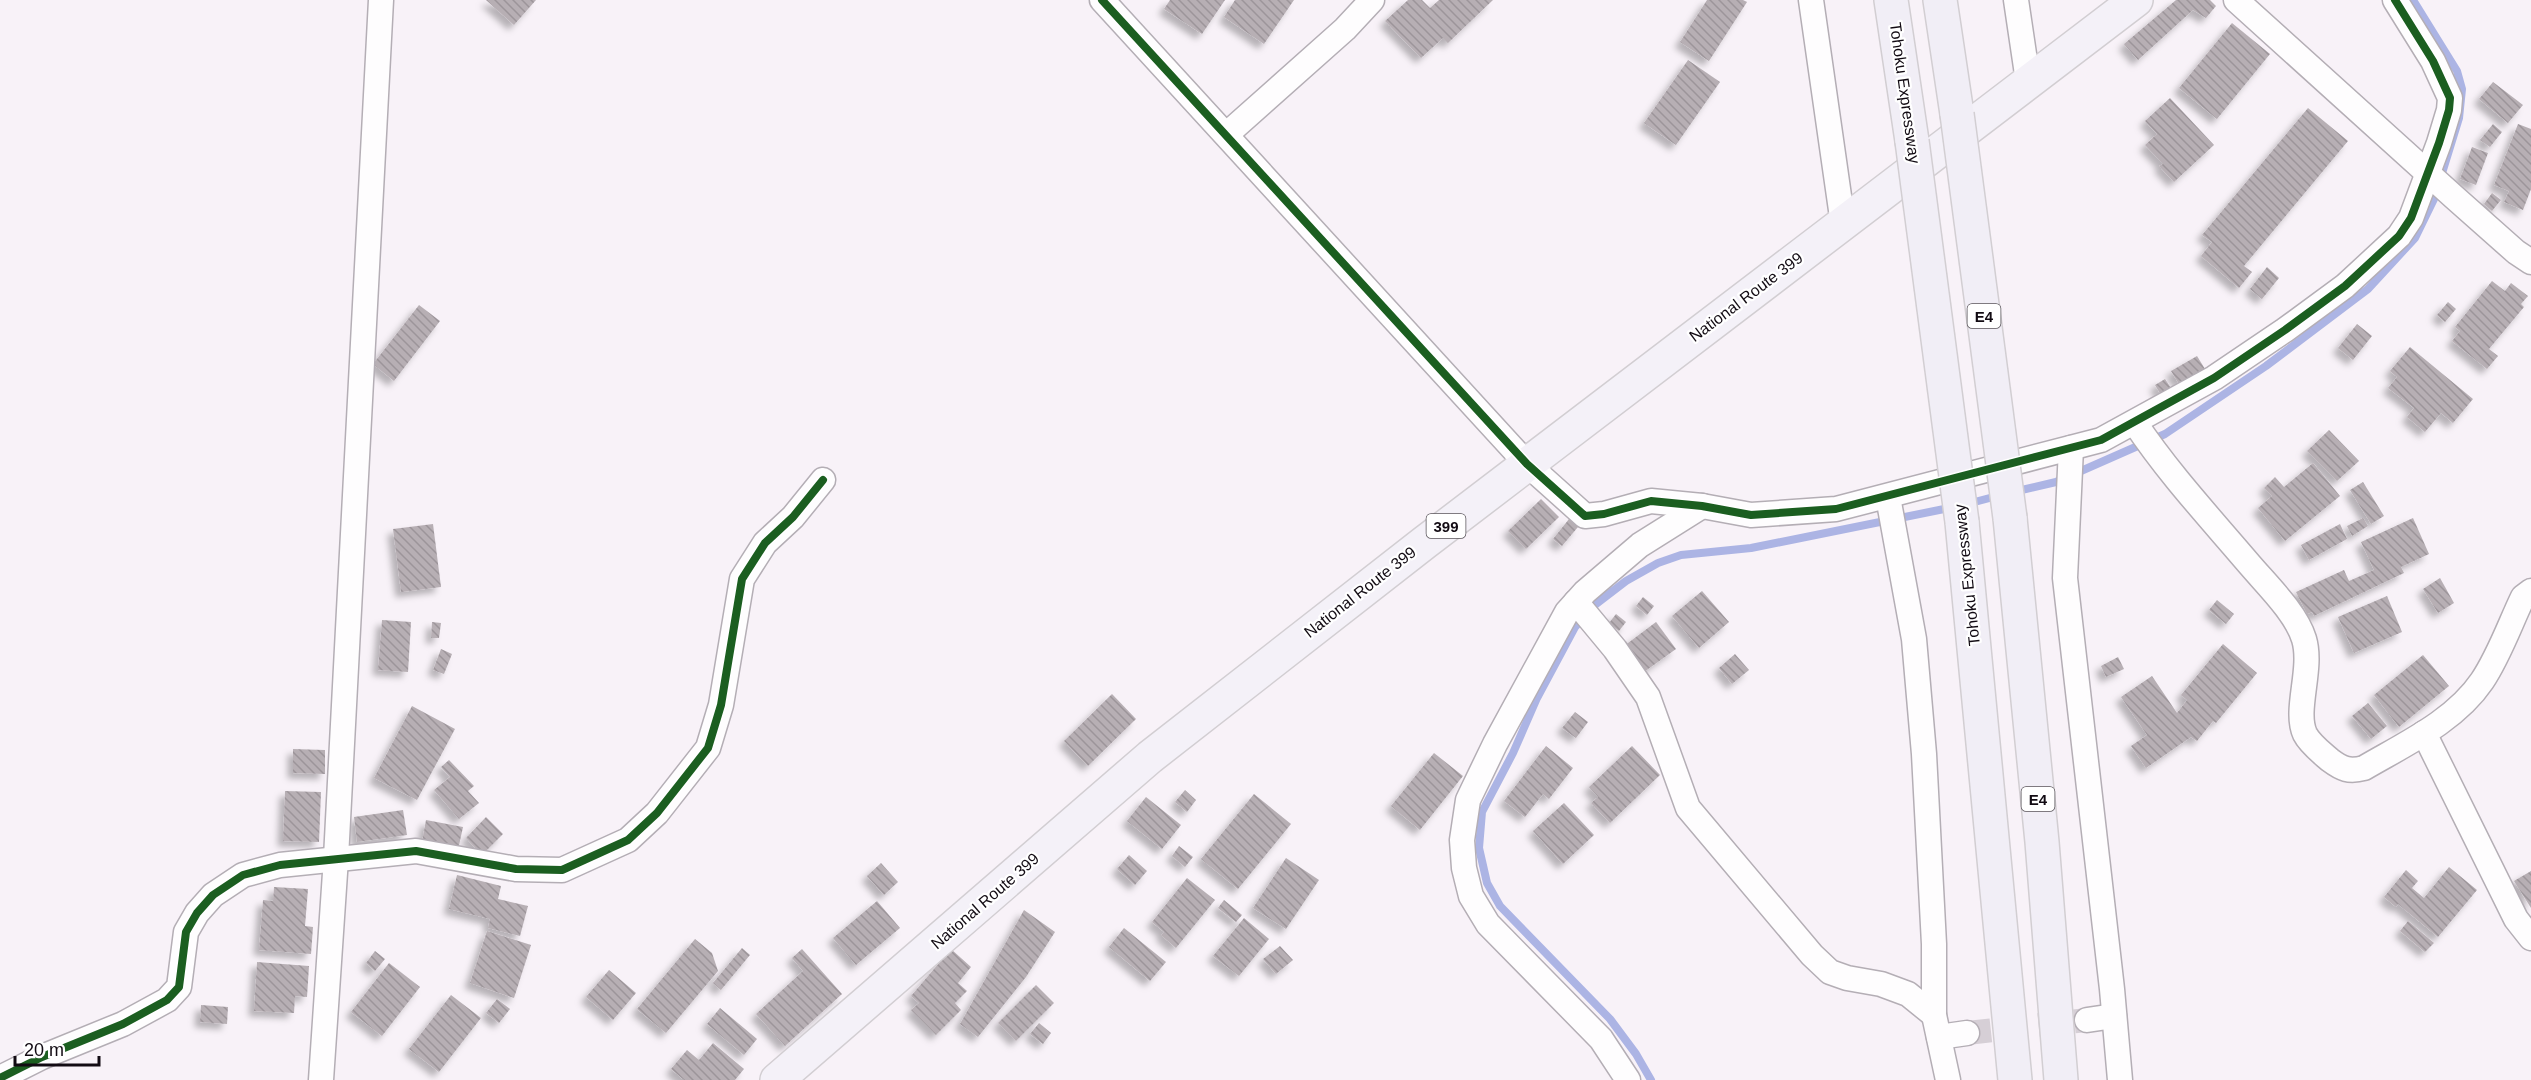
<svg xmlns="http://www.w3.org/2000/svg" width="2531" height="1080" viewBox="0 0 2531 1080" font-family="Arial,sans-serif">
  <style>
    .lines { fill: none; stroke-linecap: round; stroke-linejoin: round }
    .stream { stroke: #acb4e4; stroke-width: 8 }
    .building { fill: url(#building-back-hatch); filter: url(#shadow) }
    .minor-tunnel { stroke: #d6cfd6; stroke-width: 24; stroke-dasharray: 24 12; stroke-linecap: butt }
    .minor-casing { stroke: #b4aeb5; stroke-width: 27 }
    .trunk-casing { stroke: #d2ced2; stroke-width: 36 }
    .motorway-casing { stroke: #d2ced2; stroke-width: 36 }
    .minor { stroke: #fefdfe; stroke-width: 24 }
    .trunk { stroke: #f4f1f8; stroke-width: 33 }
    .motorway { stroke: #f1eef6; stroke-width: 33 }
    .motorway-bridge-casing { stroke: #d2ced2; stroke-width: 36; stroke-linecap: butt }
    .motorway-bridge { stroke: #f1eef6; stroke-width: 33 }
    .cycleway-casing { stroke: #fff; stroke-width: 11 }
    .cycleway { stroke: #1b5e20; stroke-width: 8 }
    .labels { text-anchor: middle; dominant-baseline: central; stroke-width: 4.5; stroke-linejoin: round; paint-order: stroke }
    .shield { fill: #fff; stroke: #59545a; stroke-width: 1.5 }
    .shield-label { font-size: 15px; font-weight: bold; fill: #120b13 }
    .street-label { font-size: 16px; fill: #120b13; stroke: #fff }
  </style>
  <defs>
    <pattern id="building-back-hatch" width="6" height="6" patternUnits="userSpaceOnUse" patternTransform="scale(1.5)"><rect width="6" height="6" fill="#b7afb4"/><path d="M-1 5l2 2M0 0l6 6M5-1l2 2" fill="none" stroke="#9c959a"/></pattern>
    <filter id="shadow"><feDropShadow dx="-5.5" dy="5.5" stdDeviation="3" flood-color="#0004"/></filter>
  </defs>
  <rect width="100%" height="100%" fill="#f8f2f8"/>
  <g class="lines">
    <!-- stream -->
    <g class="stream">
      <polyline points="2013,492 2056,482 2165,434 2266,366 2368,289 2415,238 2434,199 2459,118 2462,89 2457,71 2413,0"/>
      <polyline points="1967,504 2001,495"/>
      <polyline points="1651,1080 1636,1054 1610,1019 1500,906 1487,883 1479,848 1482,812 1513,753 1537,698 1575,627 1596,604 1626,581 1658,563 1681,555 1751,548 1954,507"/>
    </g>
  </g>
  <!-- building -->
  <g class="building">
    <polygon points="486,0 536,0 514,25"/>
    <polygon points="1170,0 1225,0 1202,34 1164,9"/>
    <polygon points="1235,0 1294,0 1264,44 1224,17"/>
    <polygon points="1408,0 1422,0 1430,8 1439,0 1493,0 1448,43 1443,38 1421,58 1385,21"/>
    <polygon points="1707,0 1743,0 1747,2 1709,61 1680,42"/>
    <polygon points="2176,0 2210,0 2216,6 2206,18 2193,10 2138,60 2124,44"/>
    <polygon points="2232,23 2270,54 2217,119 2179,88"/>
    <polygon points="1688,60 1720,82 1676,145 1644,123"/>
    <polygon points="2493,82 2523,105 2508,123 2479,99"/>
    <polygon points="2170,98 2214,145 2174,182 2159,166 2163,164 2145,145 2157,134 2145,121"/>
    <polygon points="2308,108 2348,141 2244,266 2252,272 2239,288 2201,256 2212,242 2202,235"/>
    <polygon points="2493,124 2502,132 2490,147 2480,140"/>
    <polygon points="2518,124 2531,129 2531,189 2523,210 2504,202 2509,191 2494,185"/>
    <polygon points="2472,147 2488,153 2476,185 2460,179"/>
    <polygon points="2492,193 2501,200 2492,211 2484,204"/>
    <polygon points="2267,267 2279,278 2262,299 2250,289"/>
    <polygon points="2492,281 2505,291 2511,283 2528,296 2521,304 2524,307 2489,349 2498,356 2487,369 2452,341 2460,331 2455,327"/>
    <polygon points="2448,302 2456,309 2445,322 2437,315"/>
    <polygon points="419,305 440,321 394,381 373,364"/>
    <polygon points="2357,324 2372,336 2353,360 2338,348"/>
    <polygon points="2410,347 2473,399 2453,423 2441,413 2425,432 2407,417 2414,408 2388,388 2397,377 2390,371"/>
    <polygon points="2197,356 2205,369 2179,384 2171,371"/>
    <polygon points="2165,379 2171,388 2161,395 2155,385"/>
    <polygon points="2329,430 2359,461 2337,481 2307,451"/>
    <polygon points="2313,463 2340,496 2285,541 2258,508 2272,496 2264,488 2275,477 2284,487"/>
    <polygon points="2363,482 2384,516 2371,524 2350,490"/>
    <polygon points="1541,499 1559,517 1526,549 1508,531"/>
    <polygon points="2363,518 2368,526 2352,536 2347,526"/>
    <polygon points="2413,518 2429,554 2401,567 2404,573 2314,616 2312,612 2307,614 2296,592 2344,570 2349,581 2374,570 2361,542"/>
    <polygon points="1569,519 1578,527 1562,546 1553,539"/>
    <polygon points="433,524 441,587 401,592 393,529"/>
    <polygon points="2340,524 2347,539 2309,560 2301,545"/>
    <polygon points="2440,578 2454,603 2438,613 2423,589"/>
    <polygon points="1702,591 1729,622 1699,648 1672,616"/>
    <polygon points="2387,596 2402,632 2354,653 2338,617"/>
    <polygon points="1643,597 1654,606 1647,615 1636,606"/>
    <polygon points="2217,600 2234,614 2226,624 2209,610"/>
    <polygon points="1616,614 1626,622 1619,631 1609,623"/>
    <polygon points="382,620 411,622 408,672 378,670"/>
    <polygon points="432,622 441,623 439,638 431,638"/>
    <polygon points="1656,622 1676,649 1644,672 1624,646"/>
    <polygon points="2223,644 2257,673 2216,723 2213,721 2197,741 2191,737 2146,768 2131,746 2147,735 2121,697 2152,676 2177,713 2187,700 2181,695"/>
    <polygon points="441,649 452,654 444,674 433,670"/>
    <polygon points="1735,654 1749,670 1732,684 1719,668"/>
    <polygon points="2423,655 2449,686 2399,727 2374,695"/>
    <polygon points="2118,657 2124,669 2106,677 2101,666"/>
    <polygon points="1112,694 1136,719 1088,766 1064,741"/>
    <polygon points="2368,703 2387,726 2371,739 2352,716"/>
    <polygon points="412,706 455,729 417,800 374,778"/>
    <polygon points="1575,712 1588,722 1576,738 1562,728"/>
    <polygon points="1546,746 1573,768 1549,799 1543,794 1525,817 1504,801"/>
    <polygon points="1632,746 1660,775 1610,823 1591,803 1598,797 1589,787"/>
    <polygon points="293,749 325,750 325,774 293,773"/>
    <polygon points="1434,753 1463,776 1420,830 1391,806"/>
    <polygon points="449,760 474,786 468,791 479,803 459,819 434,790 450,777 441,767"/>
    <polygon points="1185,790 1196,800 1187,812 1175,802"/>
    <polygon points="285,791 321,792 319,842 283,841"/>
    <polygon points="1254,794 1291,824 1238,889 1201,859"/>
    <polygon points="1146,797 1181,825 1162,849 1127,821"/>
    <polygon points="1564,803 1594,835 1563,864 1533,831"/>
    <polygon points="403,810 407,835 357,842 354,817"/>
    <polygon points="486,817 503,834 482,855 466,838"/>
    <polygon points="426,820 463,827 458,850 422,842"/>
    <polygon points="1179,846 1193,857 1185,867 1172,856"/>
    <polygon points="1129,855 1147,871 1135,885 1117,869"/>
    <polygon points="1286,858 1319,880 1286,929 1253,908"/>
    <polygon points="881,863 898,882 884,895 867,876"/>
    <polygon points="2449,867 2477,890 2438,937 2398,904 2396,907 2384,897 2406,870 2418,881 2412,888 2424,898"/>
    <polygon points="2531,871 2531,908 2514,881"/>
    <polygon points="457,875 501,886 498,899 528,906 520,936 488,928 490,919 449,909"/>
    <polygon points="1187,878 1215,900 1176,948 1161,935 1164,932 1152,922"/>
    <polygon points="274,887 308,889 305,926 313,927 311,954 259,950 263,900 273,901"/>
    <polygon points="1224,900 1242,915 1236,922 1218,908"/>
    <polygon points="877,901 900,928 856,965 833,938"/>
    <polygon points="1024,910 1055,932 1026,977 978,1037 960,1024"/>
    <polygon points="1244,918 1269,939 1239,976 1213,956"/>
    <polygon points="2408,921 2434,943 2425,952 2400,931"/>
    <polygon points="1124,928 1166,962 1150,981 1109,947"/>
    <polygon points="487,931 531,945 514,998 470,983"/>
    <polygon points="695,939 712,953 718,971 666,1033 637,1009"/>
    <polygon points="1280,946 1293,960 1276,974 1263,959"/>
    <polygon points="742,948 750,955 721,990 713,983"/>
    <polygon points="802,949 842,994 785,1046 756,1014 803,971 792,958"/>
    <polygon points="951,949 971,967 958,983 967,991 955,1003 961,1010 936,1035 911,1010 919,1003 911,996"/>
    <polygon points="375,951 385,959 375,971 366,963"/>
    <polygon points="257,962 309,966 307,997 295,996 294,1013 254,1011"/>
    <polygon points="389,963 420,987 382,1036 351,1012"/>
    <polygon points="609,970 636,993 613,1020 586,997"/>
    <polygon points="1036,985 1054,1003 1016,1041 998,1023"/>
    <polygon points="451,995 481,1018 439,1072 409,1049"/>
    <polygon points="497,999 510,1009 499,1023 486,1013"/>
    <polygon points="201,1005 228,1007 227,1024 200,1022"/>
    <polygon points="720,1008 757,1039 744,1055 707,1024"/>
    <polygon points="1039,1023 1051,1033 1043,1044 1030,1034"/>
    <polygon points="713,1043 744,1069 735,1080 684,1080 671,1069 687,1050 699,1060"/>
  </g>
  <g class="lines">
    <!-- minor-tunnel -->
    <polyline class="minor-tunnel" points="1967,1033 2087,1020"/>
    <defs>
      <g id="minor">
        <polyline points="1102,0 1527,464 1585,516 1604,514 1651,501 1702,506 1751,515 1836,509 2101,440 2214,378 2285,330 2345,286 2399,236 2411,218 2439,143 2449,110 2450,98 2433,61 2395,0"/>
        <polyline points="1811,0 1843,224"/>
        <polyline points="2016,0 2028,81"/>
        <polyline points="2236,0 2454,197 2516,252 2531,262"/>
        <polyline points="1227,134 1345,29 1372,0"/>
        <path d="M2135,423C2169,474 2211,519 2250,565C2268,586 2296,613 2304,639C2313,669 2294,710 2305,734C2310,744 2322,753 2330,760C2342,769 2349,772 2364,768C2405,744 2455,721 2482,681C2499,656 2510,624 2523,597L2531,591"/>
        <polyline points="2071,448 2065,578 2112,989 2120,1080"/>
        <polyline points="1888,497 1914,639 1924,754 1934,944 1934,1015 1948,1080"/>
        <polyline points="1576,602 1615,649 1648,697 1688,808 1812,955 1830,972 1847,978 1881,984 1908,994 1934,1015"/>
        <polyline points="2424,733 2516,919 2531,938"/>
        <polyline points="2087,1020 2114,1016"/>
        <polyline points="1939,1037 1967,1033"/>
        <polyline points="0,1078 42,1057 123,1024 167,1000 179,987 186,932 197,913 213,895 243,875 280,865 416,851 516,869 562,870 628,840 657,813 708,748 721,705 742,579 765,543 793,517 823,480"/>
        <polyline points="321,1080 336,858 381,0"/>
        <polyline points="1628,1080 1601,1039 1488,924 1471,896 1464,868 1462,840 1468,800 1495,744 1567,612 1585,592 1640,545 1702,506"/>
      </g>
      <polyline id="trunk" points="777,1080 1150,757 1424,543 2136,0"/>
      <g id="motorway">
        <polyline points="1891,0 1912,141"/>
        <polyline points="1940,0 1957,114"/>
        <polyline points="2010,518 2042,842 2061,1080"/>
        <polyline points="1962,522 2015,1080"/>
      </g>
    </defs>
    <!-- minor casing -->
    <use href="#minor" class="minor-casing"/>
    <!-- trunk casing -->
    <use href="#trunk" class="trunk-casing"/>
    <!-- motorway casing -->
    <use href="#motorway" class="motorway-casing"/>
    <!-- minor -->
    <use href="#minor" class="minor"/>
    <!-- trunk -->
    <use href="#trunk" class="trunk"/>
    <!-- motorway -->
    <use href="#motorway" class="motorway"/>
    <defs>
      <g id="motorway-bridge">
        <polyline points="1957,114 2010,518"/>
        <polyline points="1912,141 1962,522"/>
      </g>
    </defs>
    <!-- motorway-bridge casing -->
    <use href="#motorway-bridge" class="motorway-bridge-casing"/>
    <!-- motorway-bridge -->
    <use href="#motorway-bridge" class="motorway-bridge"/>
    <defs>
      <g id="cycleway">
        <polyline points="1102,0 1527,464 1585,516 1604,514 1651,501 1702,506 1751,515 1836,509 2101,440 2214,378 2285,330 2345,286 2399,236 2411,218 2439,143 2449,110 2450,98 2433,61 2395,0"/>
        <polyline points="0,1078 42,1057 123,1024 167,1000 179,987 186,932 197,913 213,895 243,875 280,865 416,851 516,869 562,870 628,840 657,813 708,748 721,705 742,579 765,543 793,517 823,480"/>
      </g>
    </defs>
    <!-- cycleway casing -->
    <use href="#cycleway" class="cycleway-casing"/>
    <!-- cycleway -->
    <use href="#cycleway" class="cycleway"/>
  </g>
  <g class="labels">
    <!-- shield labels -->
    <g class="shield">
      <rect x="1967.5" y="304" width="33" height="24" rx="4.5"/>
      <rect x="1426.5" y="514" width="39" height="24" rx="4.5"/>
      <rect x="2021.5" y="787" width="33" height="24" rx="4.5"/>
    </g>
    <g class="shield-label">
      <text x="1984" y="316">E4</text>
      <text x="1446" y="526">399</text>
      <text x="2038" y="799">E4</text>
    </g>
    <!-- street labels -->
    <g class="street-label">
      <text transform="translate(1905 93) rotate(82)">Tohoku Expressway</text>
      <text transform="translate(1746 297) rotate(-37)">National Route 399</text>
      <text transform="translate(1967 575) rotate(-96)">Tohoku Expressway</text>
      <text transform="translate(1360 592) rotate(-38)">National Route 399</text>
      <text transform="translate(985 901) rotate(-41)">National Route 399</text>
    </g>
  </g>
  <!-- scale -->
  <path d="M15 1056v9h84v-9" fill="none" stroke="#120b13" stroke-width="3"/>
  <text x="24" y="1056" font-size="18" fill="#120b13" stroke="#ffffff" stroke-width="4.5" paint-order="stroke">20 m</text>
</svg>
